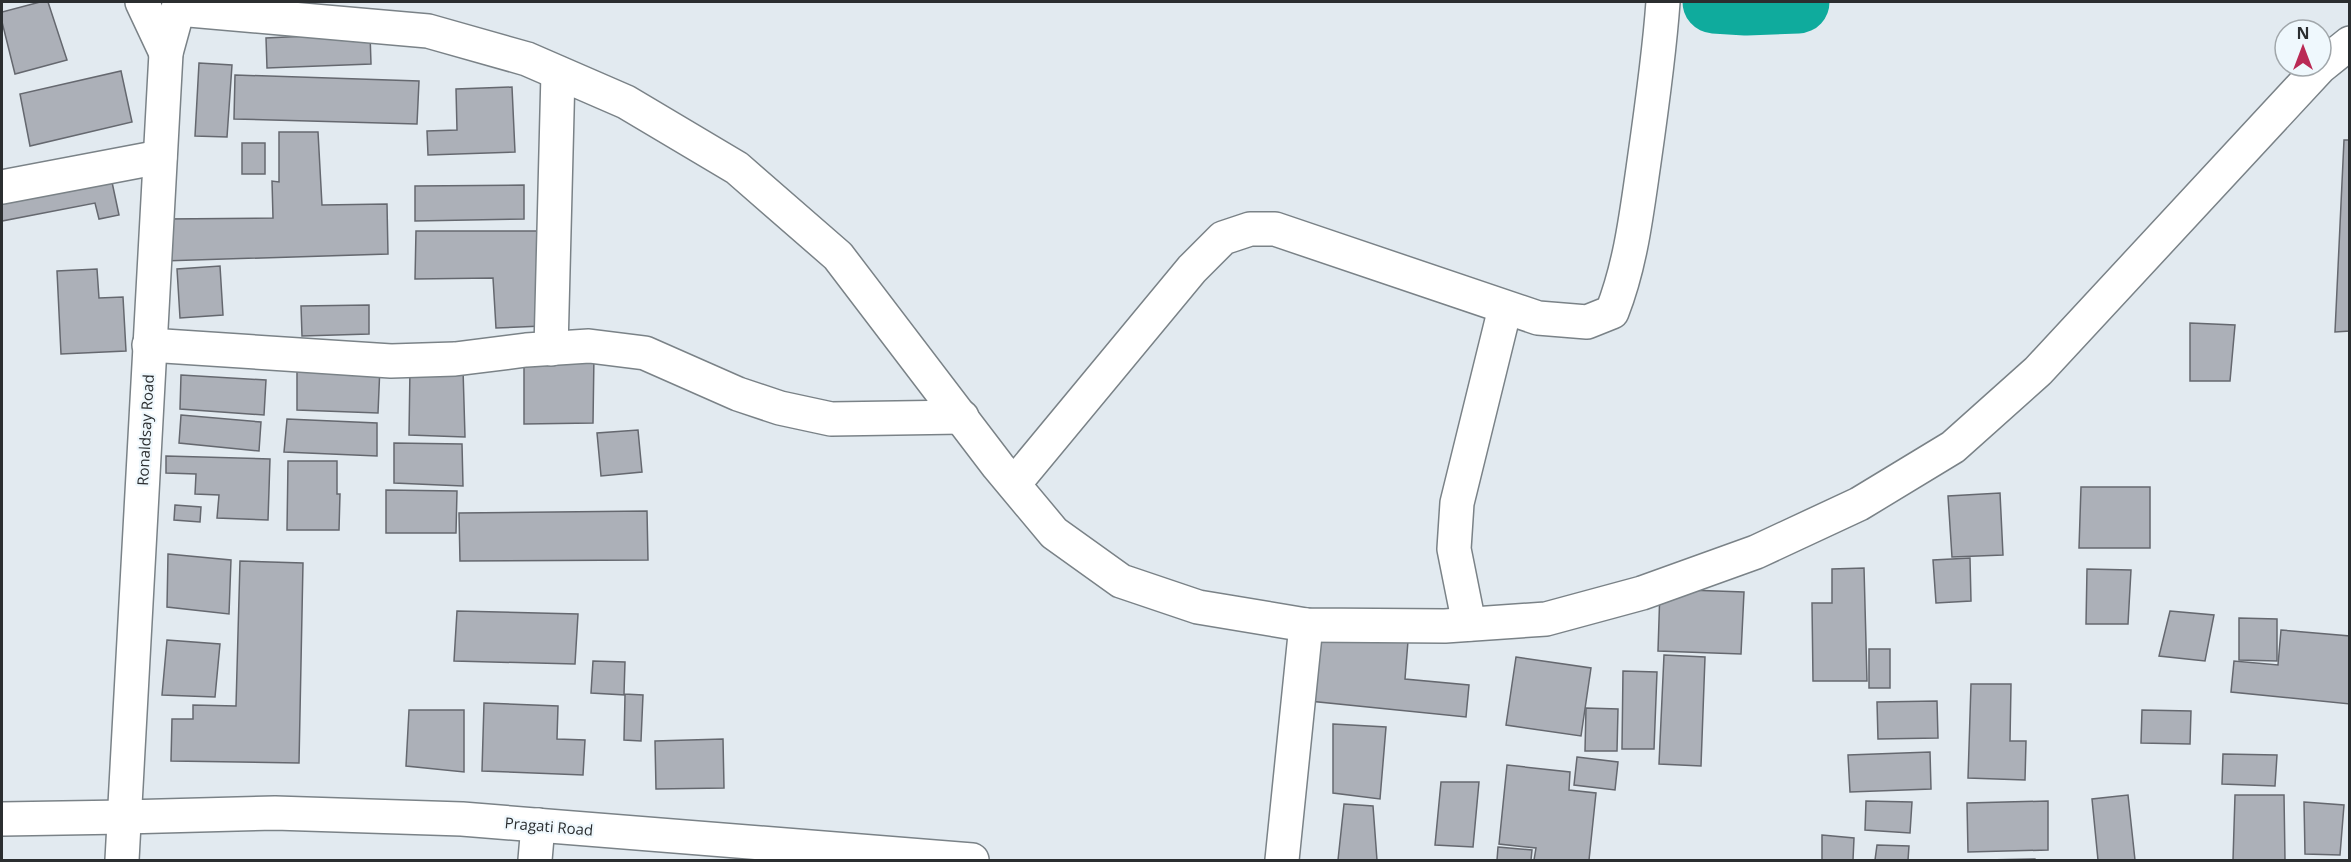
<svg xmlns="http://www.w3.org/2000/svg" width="2351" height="862" viewBox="0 0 2351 862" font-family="'Open Sans',sans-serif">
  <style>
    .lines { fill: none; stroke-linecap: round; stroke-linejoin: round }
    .river { stroke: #0fab9d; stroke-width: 63 }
    .building { fill: #acb0b8; stroke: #65686f; stroke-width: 1.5 }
    .street-casing { stroke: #7a8287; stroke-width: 36 }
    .secondary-casing { stroke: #7a8287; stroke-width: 36 }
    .street { stroke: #fff; stroke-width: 33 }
    .secondary { stroke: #fff; stroke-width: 33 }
    .labels { text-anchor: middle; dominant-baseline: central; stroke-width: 4.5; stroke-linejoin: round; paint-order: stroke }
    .street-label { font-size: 15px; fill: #2b2e30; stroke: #eff8fd }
  </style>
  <rect width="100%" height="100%" fill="#e2eaf0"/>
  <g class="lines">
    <!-- river -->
    <polyline class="river" points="1714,2 1746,4 1798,2"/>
  </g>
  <!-- building -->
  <g class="building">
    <polygon points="40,2 48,2 67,60 15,74 2,22 2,12"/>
    <polygon points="370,33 371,64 267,68 266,38"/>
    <polygon points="199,63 232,65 227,137 195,136"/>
    <polygon points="121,71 132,122 30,146 20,94"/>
    <polygon points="235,75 419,81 417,124 234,119"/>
    <polygon points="512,87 515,152 428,155 427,131 457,130 456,89"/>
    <polygon points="279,132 318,132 322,205 387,204 388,254 163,261 164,219 273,218 272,181 279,182"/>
    <polygon points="2344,140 2350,140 2350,331 2335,332"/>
    <rect x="242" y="143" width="23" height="31"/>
    <polygon points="109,168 119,215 99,219 95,203 2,221 2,189"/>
    <polygon points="524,185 524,219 415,221 415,186"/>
    <polygon points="416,231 540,231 542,326 496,328 493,278 415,279"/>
    <polygon points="220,266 223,315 180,318 177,269"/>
    <polygon points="97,269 99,298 123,297 126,351 61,354 57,271"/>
    <polygon points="369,305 369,334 302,336 301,306"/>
    <polygon points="2190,323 2235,325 2230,381 2190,381"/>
    <polygon points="594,354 593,423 524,424 524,358"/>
    <polygon points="297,362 380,366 378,413 297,410"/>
    <polygon points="410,368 463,369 465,437 409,435"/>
    <polygon points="181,375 266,380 264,415 180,409"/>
    <polygon points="181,415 261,422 259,451 179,443"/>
    <polygon points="287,419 377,423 377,456 284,452"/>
    <polygon points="638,430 642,472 601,476 597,433"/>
    <polygon points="394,443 462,444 463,486 394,483"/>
    <polygon points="166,456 270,459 268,520 217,518 219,495 195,494 196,474 166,473"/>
    <polygon points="288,461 337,461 337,494 340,494 339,530 287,530"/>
    <polygon points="2081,487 2150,487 2150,548 2079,548"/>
    <polygon points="386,490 457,491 456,533 386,533"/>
    <polygon points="2000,493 2003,555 1952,557 1948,496"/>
    <polygon points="175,505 201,507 200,522 174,520"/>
    <polygon points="647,511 648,560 460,561 459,513"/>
    <polygon points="168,554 231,560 229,614 167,607"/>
    <polygon points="1970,558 1971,601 1936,603 1933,560"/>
    <polygon points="240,561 303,563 299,763 171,761 172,719 193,719 193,705 236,706"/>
    <polygon points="1864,568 1867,681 1813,681 1812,603 1832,603 1832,569"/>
    <polygon points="2087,569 2131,570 2128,624 2086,624"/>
    <polygon points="1660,589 1744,592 1741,654 1658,651"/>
    <polygon points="457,611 578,614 575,664 454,661"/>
    <polygon points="2170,611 2214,615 2205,661 2159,656"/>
    <polygon points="2239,618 2277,619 2277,661 2239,660"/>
    <polygon points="2281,630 2350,636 2350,704 2231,692 2234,661 2278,665"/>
    <polygon points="1316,632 1408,641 1405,679 1469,685 1466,717 1309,701"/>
    <polygon points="167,640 220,644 215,697 162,695"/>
    <rect x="1869" y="649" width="21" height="39"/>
    <polygon points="1664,655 1705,657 1701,766 1659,764"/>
    <polygon points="1516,657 1591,668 1581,736 1506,725"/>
    <polygon points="593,661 625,662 624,694 643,695 641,741 624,740 625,695 591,693"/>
    <polygon points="1623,671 1657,672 1654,749 1622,749"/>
    <polygon points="1971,684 2011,684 2010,741 2026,741 2025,780 1968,778"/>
    <polygon points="1937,701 1938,738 1878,739 1877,702"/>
    <polygon points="484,703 558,706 557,739 585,740 583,775 482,771"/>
    <polygon points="1586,708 1618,709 1617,751 1585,751"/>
    <polygon points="409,710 464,710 464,772 406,766"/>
    <polygon points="2142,710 2191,711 2190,744 2141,743"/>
    <polygon points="1333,724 1386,727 1380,799 1333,793"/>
    <polygon points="723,739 724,788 656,789 655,741"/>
    <polygon points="1930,752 1931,789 1850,792 1848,755"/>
    <polygon points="2223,754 2277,755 2275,786 2222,784"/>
    <polygon points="1577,757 1618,762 1615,790 1574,785"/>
    <polygon points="1507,765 1570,772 1569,790 1596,793 1589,860 1534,860 1536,848 1499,844"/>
    <polygon points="1441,782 1479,782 1473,847 1435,845"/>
    <polygon points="2128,795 2135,860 2098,860 2092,799"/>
    <polygon points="2235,795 2284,795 2285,860 2233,860"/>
    <polygon points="1866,801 1912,802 1910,833 1865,830"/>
    <polygon points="2048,801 2048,850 1968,852 1967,803"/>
    <polygon points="2304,802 2344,805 2340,855 2305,854"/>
    <polygon points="1344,804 1373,806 1377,860 1338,860"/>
    <polygon points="1822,835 1854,838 1853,860 1822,860"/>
    <polygon points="1877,845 1909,846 1908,860 1875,860"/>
    <polygon points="1498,847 1532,850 1531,860 1497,860"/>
    <polygon points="2035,859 2036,860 1984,860"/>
  </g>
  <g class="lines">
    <defs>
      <g id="street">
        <polyline points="178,9 428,31 527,59 626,102 737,168 838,256 998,466 1054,533 1121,581 1198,607 1306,625 1445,626 1546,619 1642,593 1756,552 1859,504 1953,447 2038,371 2320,67 2350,43"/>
        <polyline points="2,187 160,157"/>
        <polyline points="149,345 391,361 455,359 526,350 589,346 645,353 738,394 780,408 831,419 962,417"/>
        <polyline points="551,349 558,73"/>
        <path d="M1014,484L1192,269L1223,238L1250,229H1275L1538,318L1587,322L1612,312C1630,266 1636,218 1643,169C1651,113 1659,58 1663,2"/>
        <polyline points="1469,624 1454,549 1457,503 1505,308"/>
        <polyline points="2,819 124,817"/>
        <polyline points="535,860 538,825"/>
        <polyline points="1282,860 1306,625"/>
      </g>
      <g id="secondary">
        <polyline points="142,2 166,53"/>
        <polyline points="124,817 275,813 462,819 972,860"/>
        <polyline points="122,860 166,53 180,2"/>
      </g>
    </defs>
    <!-- street casing -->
    <use href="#street" class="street-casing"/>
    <!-- secondary casing -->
    <use href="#secondary" class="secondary-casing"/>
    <!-- street -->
    <use href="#street" class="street"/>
    <!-- secondary -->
    <use href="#secondary" class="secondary"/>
  </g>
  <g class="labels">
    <!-- street labels -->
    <g class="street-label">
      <text transform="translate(145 430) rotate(-87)">Ronaldsay Road</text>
      <text transform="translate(549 826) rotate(5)">Pragati Road</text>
    </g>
  </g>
  <!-- border -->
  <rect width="2351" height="862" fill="none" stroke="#2b2e30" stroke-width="6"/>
  <!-- north arrow -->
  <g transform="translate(2303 48)"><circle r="28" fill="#eff8fd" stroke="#a1a7ab" stroke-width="1.5"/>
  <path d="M0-4.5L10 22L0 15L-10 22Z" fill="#ba2a55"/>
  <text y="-9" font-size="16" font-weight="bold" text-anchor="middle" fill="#2b2e30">N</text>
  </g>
</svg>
